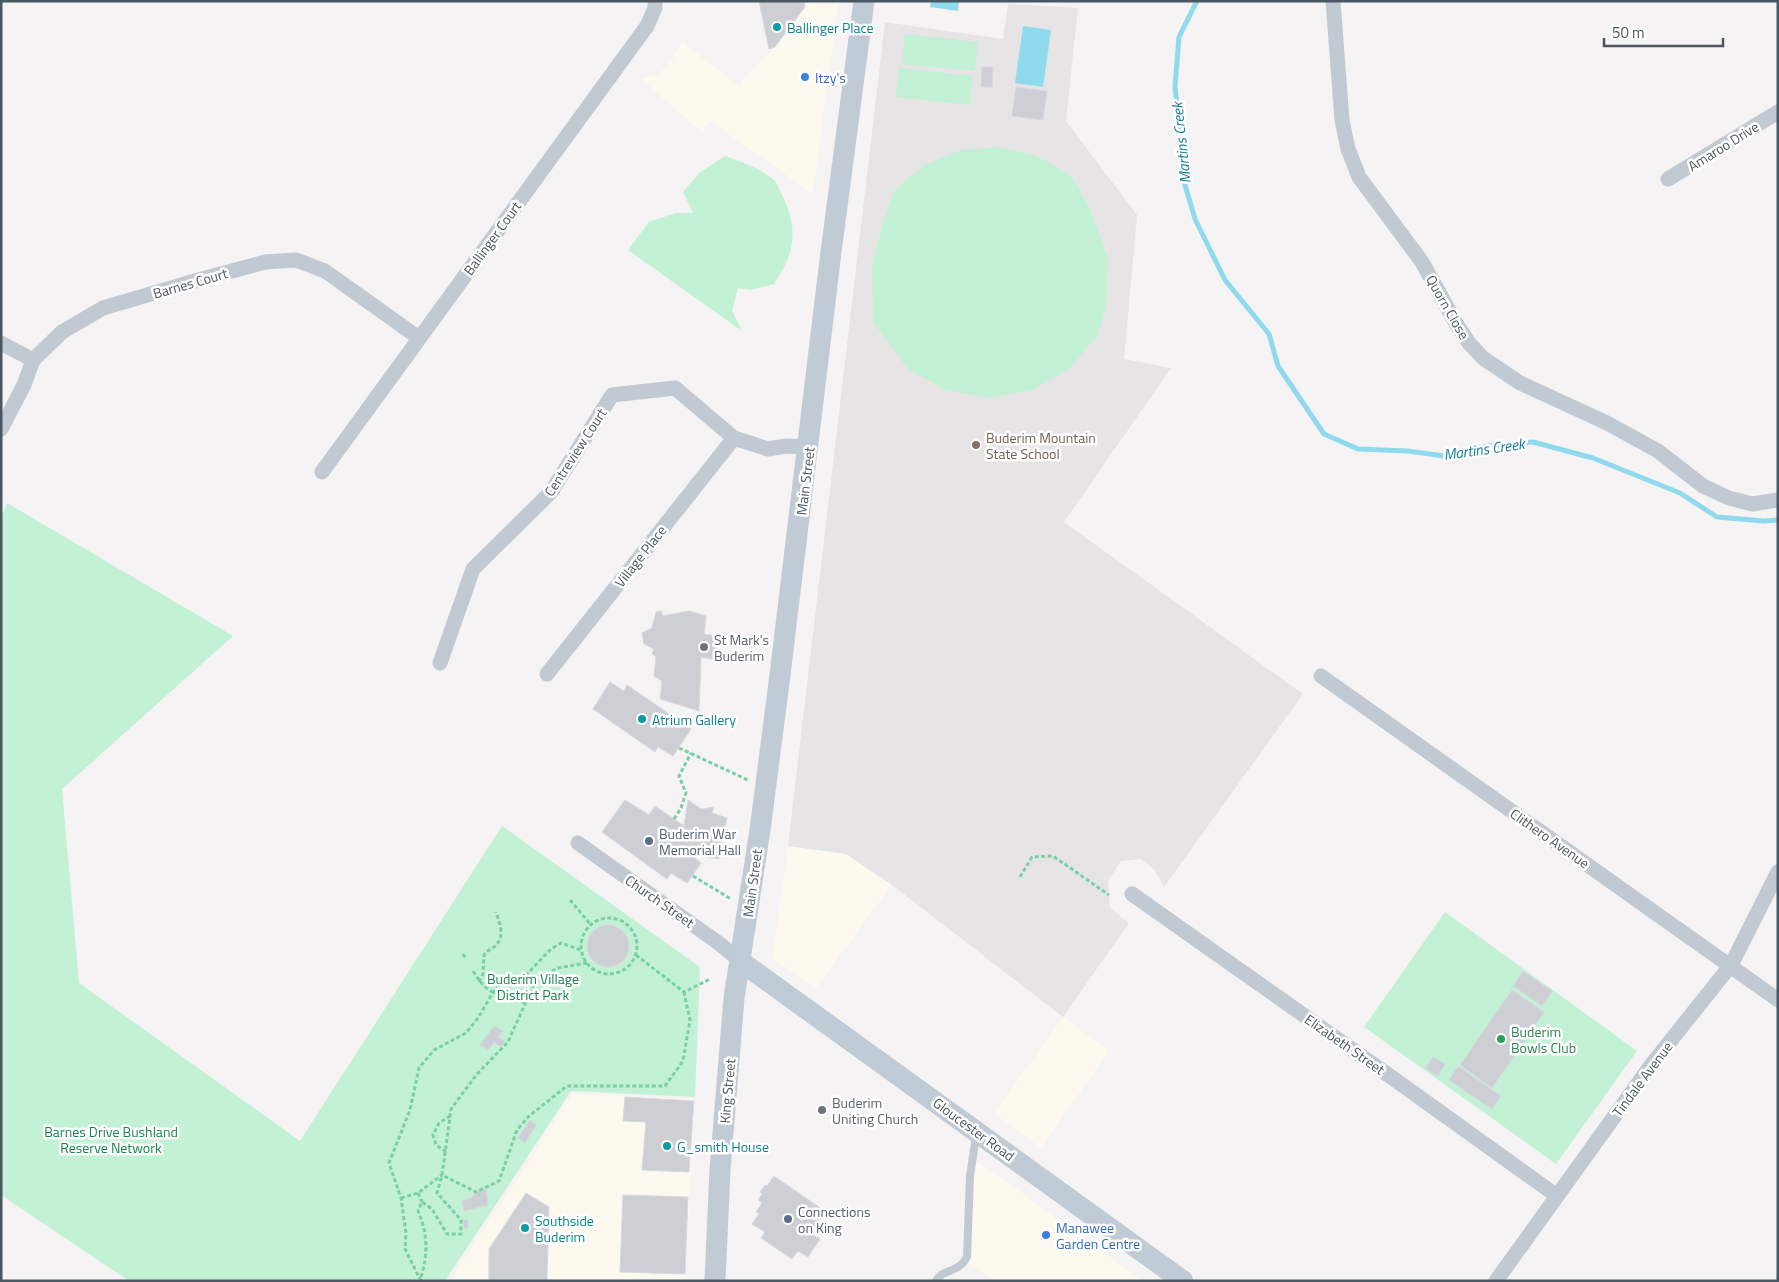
<svg xmlns="http://www.w3.org/2000/svg" width="1779" height="1282" viewBox="0 0 1779 1282" font-family="'Titillium Web',sans-serif">
  <style>
    .commercial { fill: #fdf9ef }
    .education { fill: #e6e4e5 }
    .green { fill: #c3f1d5 }
    .water { fill: #90daee }
    .lines { fill: none; stroke-linecap: round; stroke-linejoin: round }
    .stream { stroke: #90daee; stroke-width: 5 }
    .building { fill: #cdcfd5; stroke: #d7d9de }
    .path { stroke: #7ad0a6; stroke-width: 3; stroke-dasharray: 4 2.5; stroke-linecap: butt }
    .service { stroke: #c1cad2; stroke-width: 8 }
    .minor { stroke: #c1cad2; stroke-width: 15 }
    .secondary { stroke: #c1cbd6; stroke-width: 21 }
    .culture-dot { fill: #0f9aa8; stroke: #fff; stroke-width: 2 }
    .shop-dot { fill: #3f7fe0; stroke: #fff; stroke-width: 2 }
    .education-dot { fill: #8d6e63; stroke: #fff; stroke-width: 2 }
    .worship-dot { fill: #6b7280; stroke: #fff; stroke-width: 2 }
    .service-dot { fill: #5c6f8a; stroke: #fff; stroke-width: 2 }
    .leisure-dot { fill: #2e9e5b; stroke: #fff; stroke-width: 2 }
    .labels { text-anchor: middle; dominant-baseline: central; stroke-width: 5; stroke-linejoin: round; paint-order: stroke }
    .culture-label { font-size: 14px; fill: #0d838f; stroke: #fff; text-anchor: start }
    .shop-label { font-size: 14px; fill: #366cbe; stroke: #fff; text-anchor: start }
    .street-label { font-size: 14px; fill: #4a5661; stroke: #fff }
    .education-label { font-size: 14px; fill: #785e54; stroke: #fff; text-anchor: start }
    .worship-label { font-size: 14px; fill: #5b616d; stroke: #fff; text-anchor: start }
    .service-label { font-size: 14px; fill: #4e5e75; stroke: #fff; text-anchor: start }
    .park-label { font-size: 14px; fill: #17864f; stroke: #fff }
    .leisure-label { font-size: 14px; fill: #27864d; stroke: #fff; text-anchor: start }
    .water-label { font-size: 15px; font-style: italic; fill: #0c7c9b; stroke: #fff }
  </style>
  <rect width="100%" height="100%" fill="#f5f3f3"/>
  <!-- commercial -->
  <g class="commercial">
    <polygon points="809,1 839,1 813,194 710,121 702,132 641,79 659,74 672,60 682,42 739,86 743,80 775,47"/>
    <polygon points="788,846 846,854 892,885 816,988 772,958"/>
    <polygon points="1063,1017 1109,1051 1041,1148 994,1113"/>
    <polygon points="573,1094 695,1099 685,1281 450,1281"/>
    <polygon points="973,1159 1015,1188 1143,1281 998,1281 964,1262"/>
  </g>
  <!-- education -->
  <polygon class="education" points="1008,4 1078,8 1066,121 1137,215 1124,359 1171,368 1064,522 1303,694 1164,887 1155,870 1141,859 1121,861 1108,881 1110,908 1129,923 1063,1017 892,885 846,854 788,846 885,22 1003,39"/>
  <!-- green -->
  <g class="green">
    <polygon points="905,34 978,42 975,71 902,64"/>
    <polygon points="899,68 973,76 970,105 896,97"/>
    <polygon points="999,147 1037,156 1071,176 1090,209 1108,258 1106,307 1098,335 1069,369 1032,390 989,398 946,390 908,369 873,322 872,267 883,222 894,191 924,165 960,150"/>
    <path d="M725,156C742,162 760,168 774,180C778,184 780,192 783,197C799,230 794,255 774,284L750,290L738,288L732,311L742,331L628,250L649,222L676,213H693L683,192L699,173Z"/>
    <polygon points="7,503 233,636 62,789 79,983 300,1141 502,826 700,967 695,1097 571,1091 445,1281 129,1281 1,1195 1,518"/>
    <polygon points="1445,912 1637,1051 1556,1164 1364,1027"/>
  </g>
  <!-- water -->
  <g class="water">
    <polygon points="931,1 959,1 958,11 930,7"/>
    <polygon points="1023,26 1051,30 1043,87 1015,83"/>
  </g>
  <g class="lines">
    <!-- stream -->
    <polyline class="stream" points="1197,1 1179,37 1175,86 1183,178 1195,219 1225,280 1269,334 1278,366 1324,434 1358,449 1408,451 1444,456 1489,446 1533,442 1593,458 1680,493 1717,517 1764,521 1778,520"/>
  </g>
  <!-- building -->
  <g class="building">
    <polygon points="759,1 804,1 805,7 775,47 769,49"/>
    <polygon points="982,67 993,67 992,87 981,87"/>
    <polygon points="1016,87 1047,91 1043,120 1012,116"/>
    <polygon points="661,611 663,616 689,611 706,616 704,634 717,636 716,660 701,657 699,711 660,699 662,681 654,676 656,657 652,654 654,649 644,644 642,633 652,628 656,612"/>
    <polygon points="610,682 624,691 627,685 691,729 673,756 658,747 655,752 593,709"/>
    <polygon points="625,800 649,815 655,806 684,826 678,836 691,846 688,852 701,863 687,883 671,873 667,879 602,832"/>
    <polygon points="688,800 701,809 714,807 712,813 727,818 719,859 696,856 688,852 691,846 678,836 684,826"/>
    <circle cx="608" cy="946" r="21"/>
    <polygon points="1523,971 1552,991 1542,1006 1513,986"/>
    <polygon points="1512,990 1544,1012 1492,1088 1460,1065"/>
    <polygon points="494,1026 503,1031 498,1037 505,1041 501,1047 494,1042 489,1050 480,1045"/>
    <polygon points="1433,1057 1445,1064 1438,1076 1425,1068"/>
    <polygon points="1458,1066 1501,1096 1492,1109 1449,1080"/>
    <polygon points="625,1097 694,1101 689,1172 642,1170 646,1122 623,1121"/>
    <polygon points="530,1120 536,1125 525,1143 518,1137"/>
    <polygon points="774,1176 826,1212 810,1233 820,1239 808,1257 798,1251 792,1259 761,1238 765,1232 752,1224 759,1214 756,1212 762,1203 758,1200 762,1194 760,1192 765,1185 767,1186"/>
    <polygon points="486,1189 488,1205 464,1211 462,1201 474,1196 474,1192"/>
    <polygon points="526,1193 549,1207 547,1281 489,1281 489,1249"/>
    <polygon points="623,1195 688,1197 685,1274 620,1272"/>
    <polygon points="463,1220 468,1220 468,1228 464,1228"/>
  </g>
  <g class="lines">
    <!-- path -->
    <g class="path">
      <polyline points="679,748 748,780"/>
      <polyline points="674,819 681,808 686,793 679,776 691,753"/>
      <polyline points="693,876 731,899"/>
      <polyline points="1020,877 1032,857 1053,856 1109,895"/>
      <polyline points="570,900 591,925"/>
      <circle cx="609" cy="946" r="28"/>
      <polyline points="463,954 466,959"/>
      <polyline points="636,955 684,992 710,979"/>
      <polyline points="587,963 557,968 534,984 508,1042 477,1074 451,1109 442,1175 476,1192 499,1181 517,1130 528,1117 567,1086 665,1086 683,1061 690,1020 684,992"/>
      <path d="M473,971C489,998 500,993 525,1003"/>
      <path d="M479,982L483,974L484,955C487,950 493,949 497,944C505,935 499,922 496,912"/>
      <polyline points="446,1152 436,1145 433,1135 439,1123 450,1116"/>
      <polyline points="418,1193 422,1202"/>
      <polyline points="401,1198 418,1193 442,1175"/>
      <path d="M421,1277C428,1254 428,1234 418,1211L422,1202L432,1209L447,1234H461V1220L437,1193L442,1175"/>
      <polyline points="421,1281 405,1249 406,1233 401,1198 389,1163 410,1110 419,1068 434,1050 466,1033 478,1018 492,994 502,982 527,974 551,949 561,943 581,950"/>
    </g>
    <!-- service -->
    <path class="service" d="M936,1281C943,1268 958,1274 967,1257L970,1176L976,1136"/>
    <!-- minor -->
    <g class="minor">
      <polyline points="1333,1 1342,120 1348,149 1359,177 1422,262 1457,325 1469,343 1483,358 1520,383 1607,423 1658,451 1703,486 1729,498 1752,504 1778,500"/>
      <polyline points="1668,179 1778,112"/>
      <polyline points="1,343 33,360"/>
      <polyline points="1,429 24,385 33,360 62,332 103,308 195,281 265,262 296,260 325,271 419,338"/>
      <polyline points="322,472 647,26 655,8 655,1"/>
      <polyline points="440,663 473,569 551,492 612,395 675,388 734,438 768,449 786,446 809,447"/>
      <polyline points="547,674 734,438"/>
      <polyline points="1321,676 1778,1000"/>
      <polyline points="578,843 720,944 740,961"/>
      <polyline points="1132,894 1401,1084 1557,1196"/>
      <polyline points="1496,1281 1652,1064 1731,965 1778,872"/>
    </g>
    <!-- secondary -->
    <g class="secondary">
      <polyline points="740,961 1183,1281"/>
      <polyline points="715,1281 720,1170 734,998 760,830 779,683 831,252 864,1"/>
    </g>
  </g>
  <!-- markers -->
  <g class="culture-dot">
    <circle cx="777" cy="27" r="5"/>
    <circle cx="642" cy="719" r="5"/>
    <circle cx="667" cy="1146" r="5"/>
    <circle cx="525" cy="1228" r="5"/>
  </g>
  <g class="shop-dot">
    <circle cx="805" cy="77" r="5"/>
    <circle cx="1046" cy="1235" r="5"/>
  </g>
  <circle class="education-dot" cx="976" cy="445" r="5"/>
  <g class="worship-dot">
    <circle cx="704" cy="647" r="5"/>
    <circle cx="822" cy="1110" r="5"/>
  </g>
  <g class="service-dot">
    <circle cx="649" cy="841" r="5"/>
    <circle cx="788" cy="1219" r="5"/>
  </g>
  <circle class="leisure-dot" cx="1501" cy="1039" r="5"/>
  <g class="labels">
    <!-- culture labels -->
    <g class="culture-label">
      <text x="787" y="27">Ballinger Place</text>
      <text x="652" y="719">Atrium Gallery</text>
      <text x="677" y="1146">G_smith House</text>
      <text x="535" y="1220">Southside<tspan x="535" dy="16">Buderim</tspan></text>
    </g>
    <!-- shop labels -->
    <g class="shop-label">
      <text x="815" y="77">Itzy's</text>
      <text x="1056" y="1227">Manawee<tspan x="1056" dy="16">Garden Centre</tspan></text>
    </g>
    <!-- street labels -->
    <g class="street-label">
      <text transform="translate(1723 146) rotate(-32)">Amaroo Drive</text>
      <text transform="translate(492 238) rotate(-54)">Ballinger Court</text>
      <text transform="translate(190 283) rotate(-16)">Barnes Court</text>
      <text transform="translate(1448 307) rotate(60)">Quorn Close</text>
      <text transform="translate(575 452) rotate(-57)">Centreview Court</text>
      <text transform="translate(805 481) rotate(-83)">Main Street</text>
      <text transform="translate(640 556) rotate(-52)">Village Place</text>
      <text transform="translate(1550 838) rotate(35)">Clithero Avenue</text>
      <text transform="translate(752 883) rotate(-82)">Main Street</text>
      <text transform="translate(660 901) rotate(35)">Church Street</text>
      <text transform="translate(1345 1044) rotate(35)">Elizabeth Street</text>
      <text transform="translate(1642 1079) rotate(-53)">Tindale Avenue</text>
      <text transform="translate(727 1091) rotate(-85)">King Street</text>
      <text transform="translate(974 1129) rotate(36)">Gloucester Road</text>
    </g>
    <!-- education labels -->
    <g class="education-label">
      <text x="986" y="437">Buderim Mountain<tspan x="986" dy="16">State School</tspan></text>
    </g>
    <!-- worship labels -->
    <g class="worship-label">
      <text x="714" y="639">St Mark's<tspan x="714" dy="16">Buderim</tspan></text>
      <text x="832" y="1102">Buderim<tspan x="832" dy="16">Uniting Church</tspan></text>
    </g>
    <!-- service labels -->
    <g class="service-label">
      <text x="659" y="833">Buderim War<tspan x="659" dy="16">Memorial Hall</tspan></text>
      <text x="798" y="1211">Connections<tspan x="798" dy="16">on King</tspan></text>
    </g>
    <!-- park labels -->
    <g class="park-label">
      <text x="533" y="978">Buderim Village<tspan x="533" dy="16">District Park</tspan></text>
      <text x="111" y="1131">Barnes Drive Bushland<tspan x="111" dy="16">Reserve Network</tspan></text>
    </g>
    <!-- leisure labels -->
    <g class="leisure-label">
      <text x="1511" y="1031">Buderim<tspan x="1511" dy="16">Bowls Club</tspan></text>
    </g>
    <!-- water labels -->
    <g class="water-label">
      <text transform="translate(1181 143) rotate(-96)">Martins Creek</text>
      <text transform="translate(1484 449) rotate(-8)">Martins Creek</text>
    </g>
  </g>
  <!-- border -->
  <rect width="1779" height="1282" fill="none" stroke="#4a5661" stroke-width="5"/>
  <!-- scale -->
  <path d="M1604 38v8h119v-8" fill="none" stroke="#4a5661" stroke-width="2.5"/>
  <text x="1612" y="38" font-size="15" fill="#4a5661" stroke="#ffffff" stroke-width="4" paint-order="stroke">50 m</text>
</svg>
